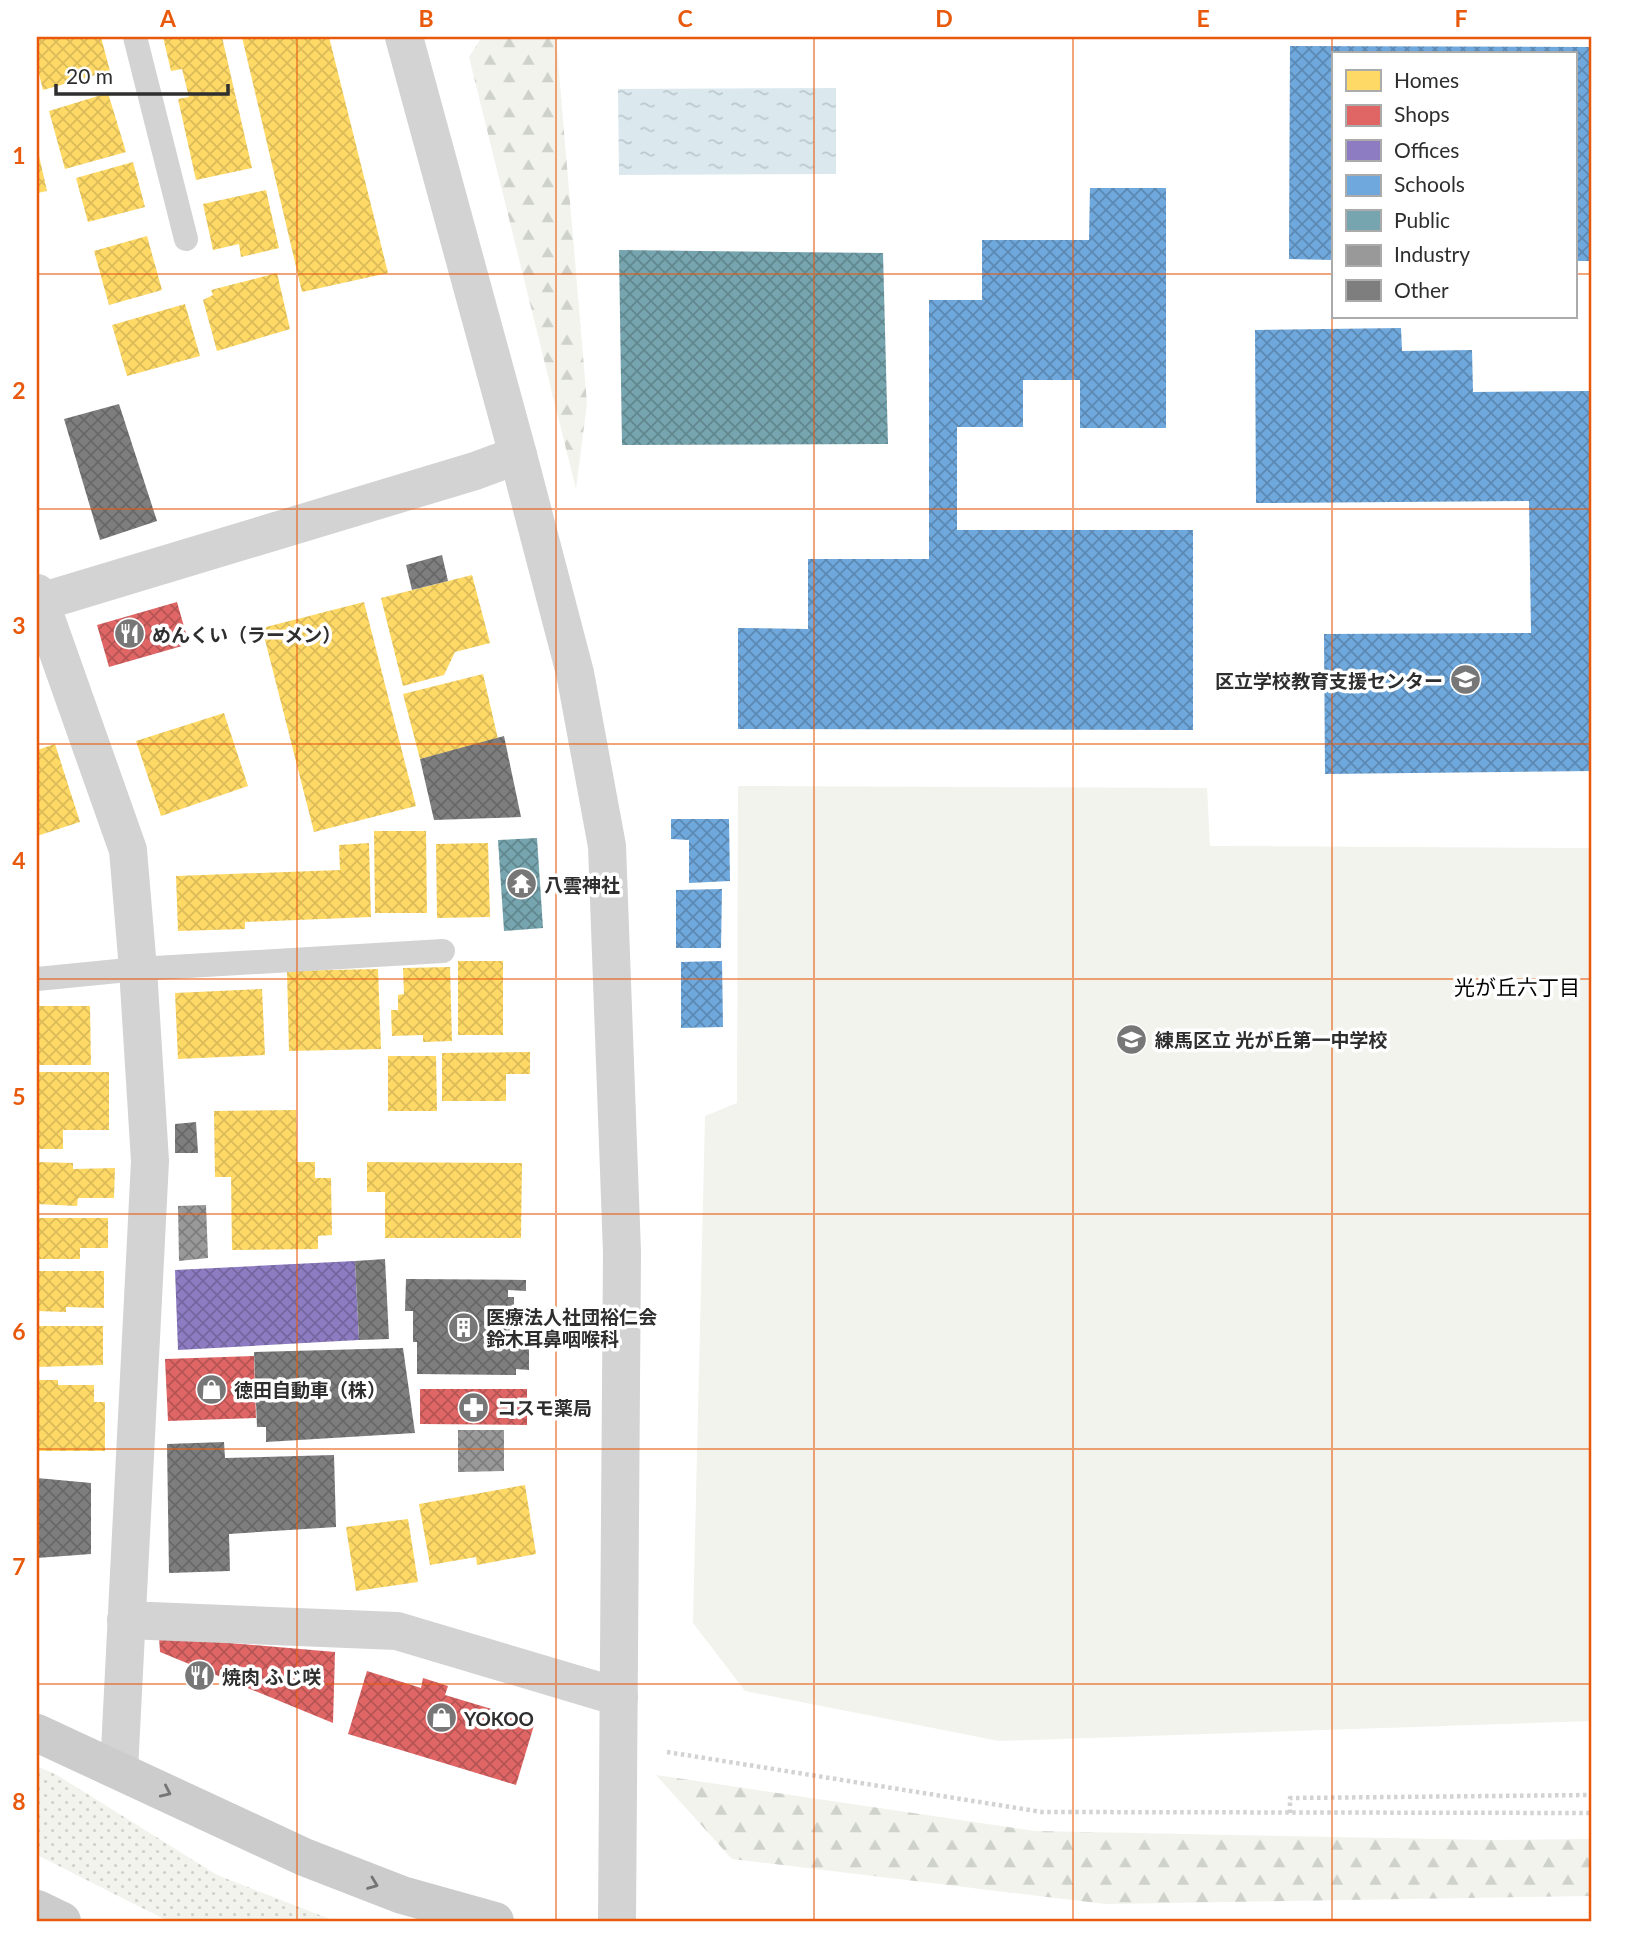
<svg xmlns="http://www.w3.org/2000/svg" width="1629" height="1958" viewBox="0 0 1629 1958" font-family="Lato,'Noto Sans JP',sans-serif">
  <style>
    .grass { fill: url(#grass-dots) }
    .forest { fill: url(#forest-firs) }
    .pitch { fill: #f1f3ec }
    .water { fill: url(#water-ripples) }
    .homes { fill: url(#homes-cross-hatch) }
    .shops { fill: url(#shops-cross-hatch) }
    .offices { fill: url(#offices-cross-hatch) }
    .schools { fill: url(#schools-cross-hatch) }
    .public { fill: url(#public-cross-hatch) }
    .industry { fill: url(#industry-cross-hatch) }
    .building { fill: url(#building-cross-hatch) }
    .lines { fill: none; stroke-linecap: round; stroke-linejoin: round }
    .path { stroke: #d3d3d3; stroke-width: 4.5; stroke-dasharray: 3.5 3.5; stroke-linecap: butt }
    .service { stroke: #d3d3d3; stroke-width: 24 }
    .minor { stroke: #d3d3d3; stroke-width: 38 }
    .tertiary { stroke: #d3d3d3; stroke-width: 38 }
    .secondary { stroke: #ccc; stroke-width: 38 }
    .oneway { stroke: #757575 }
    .grid { fill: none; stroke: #e8590c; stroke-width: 2; stroke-opacity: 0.55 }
    .labels { text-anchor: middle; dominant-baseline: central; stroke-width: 7; stroke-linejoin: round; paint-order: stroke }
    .poi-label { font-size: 19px; font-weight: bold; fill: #2e2e2e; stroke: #fff; text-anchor: start }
    .neighbourhood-label { font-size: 21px; fill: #000; stroke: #fff }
    .neatline { fill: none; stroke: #e8590c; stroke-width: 2.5 }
    .grid-label { font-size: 23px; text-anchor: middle; font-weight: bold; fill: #e8590c }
  </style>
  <defs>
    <pattern id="grass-dots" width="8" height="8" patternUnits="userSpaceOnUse" patternTransform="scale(1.75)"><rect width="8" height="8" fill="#f1f3ec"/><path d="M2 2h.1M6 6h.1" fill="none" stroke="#cfd1cb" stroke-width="1.8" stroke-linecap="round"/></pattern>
    <pattern id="forest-firs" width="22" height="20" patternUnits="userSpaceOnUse" patternTransform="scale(1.75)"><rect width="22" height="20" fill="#f1f3ec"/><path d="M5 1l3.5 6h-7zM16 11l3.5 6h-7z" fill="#cfd1cb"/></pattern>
    <pattern id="water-ripples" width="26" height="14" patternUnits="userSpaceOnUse" patternTransform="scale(1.75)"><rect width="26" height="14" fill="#dbe9ef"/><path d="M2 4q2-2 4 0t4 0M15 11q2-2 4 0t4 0" fill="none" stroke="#bcc8cd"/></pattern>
    <pattern id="homes-cross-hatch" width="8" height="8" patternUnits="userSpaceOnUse" patternTransform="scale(1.75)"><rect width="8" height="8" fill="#ffd966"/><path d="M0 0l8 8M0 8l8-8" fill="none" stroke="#dbbb59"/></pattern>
    <pattern id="shops-cross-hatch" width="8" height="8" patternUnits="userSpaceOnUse" patternTransform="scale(1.75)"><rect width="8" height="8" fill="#e06666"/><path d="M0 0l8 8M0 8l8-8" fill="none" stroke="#b65454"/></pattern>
    <pattern id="offices-cross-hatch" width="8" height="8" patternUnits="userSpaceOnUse" patternTransform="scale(1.75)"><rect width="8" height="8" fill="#8e7cc3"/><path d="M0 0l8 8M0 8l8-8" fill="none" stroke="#74669f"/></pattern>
    <pattern id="schools-cross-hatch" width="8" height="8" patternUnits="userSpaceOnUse" patternTransform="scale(1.75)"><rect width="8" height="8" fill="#6fa8dc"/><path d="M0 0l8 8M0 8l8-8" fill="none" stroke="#5c89b3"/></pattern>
    <pattern id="public-cross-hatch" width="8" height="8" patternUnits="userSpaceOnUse" patternTransform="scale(1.75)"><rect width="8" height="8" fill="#76a5af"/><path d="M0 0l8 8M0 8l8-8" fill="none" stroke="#61878f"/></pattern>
    <pattern id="industry-cross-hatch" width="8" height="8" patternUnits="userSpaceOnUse" patternTransform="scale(1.75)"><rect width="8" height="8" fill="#999"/><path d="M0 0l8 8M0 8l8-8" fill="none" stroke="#7d7d7d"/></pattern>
    <pattern id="building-cross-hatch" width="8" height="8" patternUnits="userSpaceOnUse" patternTransform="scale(1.75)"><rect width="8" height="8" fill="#7e7e7e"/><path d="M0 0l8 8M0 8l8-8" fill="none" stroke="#686868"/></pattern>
  </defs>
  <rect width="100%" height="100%" fill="#fff"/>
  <!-- grass -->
  <polygon class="grass" points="37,1766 57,1775 217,1875 335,1921 168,1921 37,1855"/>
  <!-- forest -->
  <g class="forest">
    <polygon points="482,37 556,37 587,403 576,489 469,57"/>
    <polygon points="656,1775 1035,1831 1492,1840 1592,1839 1592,1896 1106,1904 732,1859"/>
  </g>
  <!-- pitch -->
  <polygon class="pitch" points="738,786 1207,788 1210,846 1592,848 1592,1721 999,1741 745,1691 693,1623 705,1116 737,1103"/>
  <!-- water -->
  <polygon class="water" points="836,88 836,174 619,175 618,89"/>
  <!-- homes -->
  <g class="homes">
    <polygon points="37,37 101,37 110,71 43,90 37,66"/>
    <polygon points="163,37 222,37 252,168 196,180 178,99 189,97 182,69 171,71"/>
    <polygon points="242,37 329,37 388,273 302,292"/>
    <polygon points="108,93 126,152 65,169 49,111"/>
    <polygon points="37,147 47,191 37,193"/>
    <polygon points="133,162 145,207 88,222 76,178"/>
    <polygon points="266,190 279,248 241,257 239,244 213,250 203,204"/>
    <polygon points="147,236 162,290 109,305 94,251"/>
    <polygon points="277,273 290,329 217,351 203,300 213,295 211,290"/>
    <polygon points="185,304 200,356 127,376 112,325"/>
    <polygon points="472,575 490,643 455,652 444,675 403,686 381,598"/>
    <polygon points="364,602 416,806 314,832 262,628"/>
    <polygon points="483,674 498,739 420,759 403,694"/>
    <polygon points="224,713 248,786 161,816 136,741"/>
    <polygon points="55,744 80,822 37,836 37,750"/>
    <polygon points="374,831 426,831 427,913 375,913"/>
    <polygon points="369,843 371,917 245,922 245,929 178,931 176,876 340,870 339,845"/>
    <polygon points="488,843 490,917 437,918 436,844"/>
    <rect x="458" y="961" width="45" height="74"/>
    <polygon points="450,967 452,1041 423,1042 423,1035 392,1036 391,1010 398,1010 398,995 404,994 403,968"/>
    <polygon points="378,969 381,1049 289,1051 287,971"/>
    <polygon points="262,989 265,1055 178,1059 175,993"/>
    <polygon points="37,1006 90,1006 91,1065 37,1065"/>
    <polygon points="530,1052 530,1074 506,1074 506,1101 442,1101 442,1053"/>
    <polygon points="388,1056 436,1056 437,1111 388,1111"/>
    <polygon points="37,1072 109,1072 109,1130 63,1130 63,1149 37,1149"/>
    <polygon points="296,1110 297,1162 315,1162 315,1178 331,1178 332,1235 318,1236 318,1249 232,1250 231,1177 215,1177 214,1111"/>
    <polygon points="37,1162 73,1163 73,1169 115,1168 114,1198 78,1198 77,1206 37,1204"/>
    <polygon points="367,1162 522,1163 521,1238 385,1238 385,1192 367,1192"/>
    <polygon points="37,1218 108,1218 108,1248 80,1248 80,1259 37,1259"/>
    <polygon points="37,1271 104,1271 104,1308 66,1307 66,1312 37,1311"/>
    <polygon points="37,1326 103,1326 103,1365 37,1367"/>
    <polygon points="37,1380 58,1380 58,1385 94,1385 94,1402 105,1402 105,1451 37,1451"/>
    <polygon points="525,1485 536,1554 477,1565 476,1557 430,1565 419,1504"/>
    <polygon points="408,1519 418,1582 356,1591 346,1527"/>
  </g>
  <!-- shops -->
  <g class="shops">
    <polygon points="177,602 189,644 109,667 97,625"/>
    <polygon points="254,1356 256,1418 168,1421 165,1359"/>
    <polygon points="420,1389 527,1389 527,1425 420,1424"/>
    <polygon points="159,1637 335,1652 333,1723 160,1652"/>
    <polygon points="367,1671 421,1688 423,1678 448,1686 445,1695 535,1722 516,1785 348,1734"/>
  </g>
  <!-- offices -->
  <polygon class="offices" points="355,1261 359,1340 178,1350 175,1270"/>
  <!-- schools -->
  <g class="schools">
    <polygon points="1290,46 1592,47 1592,261 1575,261 1575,54 1333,54 1333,260 1289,259"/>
    <polygon points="1090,188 1166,188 1166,428 1080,428 1080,380 1023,380 1023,427 957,427 957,530 1193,530 1193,730 738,729 738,628 808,629 808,559 929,559 929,300 982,300 982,240 1089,240"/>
    <polygon points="1401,328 1402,351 1472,350 1473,392 1592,391 1592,771 1325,774 1324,634 1531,633 1529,501 1256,503 1255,330"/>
    <polygon points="671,819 729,819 730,881 689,883 689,840 671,839"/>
    <polygon points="722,889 721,948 676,948 676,890"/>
    <polygon points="722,961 723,1027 681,1028 681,962"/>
  </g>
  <!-- public -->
  <g class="public">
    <polygon points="619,250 883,253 888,444 622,445"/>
    <polygon points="537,838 543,928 504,931 498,840"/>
  </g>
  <!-- industry -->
  <g class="industry">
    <polygon points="206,1205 208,1258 179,1261 178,1206"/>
    <polygon points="458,1430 504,1430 504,1471 458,1472"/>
  </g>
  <!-- building -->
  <g class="building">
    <polygon points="119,404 157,521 100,540 64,419"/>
    <polygon points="442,555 448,581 412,590 406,565"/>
    <polygon points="504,736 521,817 434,820 420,759"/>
    <polygon points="196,1122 198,1153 175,1153 175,1124"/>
    <polygon points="385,1259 389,1339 359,1340 355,1261"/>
    <polygon points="406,1279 526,1280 526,1291 508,1290 508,1297 514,1297 514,1344 529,1344 529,1370 516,1369 516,1375 417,1374 417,1342 413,1342 413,1311 405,1311"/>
    <polygon points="403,1348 415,1433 266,1442 266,1427 257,1427 254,1352"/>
    <polygon points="224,1442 225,1458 334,1455 336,1527 229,1534 230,1571 169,1573 167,1444"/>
    <polygon points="37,1478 91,1483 91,1554 37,1558"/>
  </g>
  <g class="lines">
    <!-- path -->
    <g class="path">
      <polyline points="667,1752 1042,1812 1592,1813"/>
      <polyline points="1290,1813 1290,1798 1592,1795"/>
    </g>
    <!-- service -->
    <g class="service">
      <polyline points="135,37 186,239"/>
      <polyline points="37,979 138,969 443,951"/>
    </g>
    <!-- minor -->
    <g class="minor">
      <polyline points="37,593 128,850 138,969 150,1161 119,1770"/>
      <polyline points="37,603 475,471 518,455"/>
      <polyline points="126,1620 397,1631 619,1697"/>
    </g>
    <!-- tertiary -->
    <polyline class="tertiary" points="404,37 518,455 575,673 607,846 622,1252 617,1921"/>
    <!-- secondary -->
    <g class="secondary">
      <polyline points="37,1733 304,1857 402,1895 495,1921"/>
      <polyline points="37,1909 62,1921"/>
    </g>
  </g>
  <!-- one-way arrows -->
  <defs><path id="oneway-chevron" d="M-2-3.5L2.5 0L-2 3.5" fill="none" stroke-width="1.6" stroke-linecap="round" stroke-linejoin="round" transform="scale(1.75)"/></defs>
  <g class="oneway">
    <use href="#oneway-chevron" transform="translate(166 1792) rotate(25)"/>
    <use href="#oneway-chevron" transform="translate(373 1884) rotate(21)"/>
  </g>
  <!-- grid -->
  <path class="grid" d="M297,37V1921M556,37V1921M814,37V1921M1073,37V1921M1332,37V1921M37,274H1333M1575,274H1592M37,509H1592M37,744H1592M37,979H1592M37,1214H1592M37,1449H1592M37,1684H1592"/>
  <!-- icons -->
  <defs>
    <symbol id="restaurant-disc" viewBox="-11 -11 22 22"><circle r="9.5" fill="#777" stroke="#fff"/><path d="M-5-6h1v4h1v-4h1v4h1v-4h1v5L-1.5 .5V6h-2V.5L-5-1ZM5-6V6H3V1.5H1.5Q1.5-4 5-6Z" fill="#fff"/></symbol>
    <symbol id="school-disc" viewBox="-11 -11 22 22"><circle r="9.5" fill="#777" stroke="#fff"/><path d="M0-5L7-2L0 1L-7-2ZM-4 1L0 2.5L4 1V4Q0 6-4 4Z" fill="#fff"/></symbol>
    <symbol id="temple-disc" viewBox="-11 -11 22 22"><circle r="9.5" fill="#777" stroke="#fff"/><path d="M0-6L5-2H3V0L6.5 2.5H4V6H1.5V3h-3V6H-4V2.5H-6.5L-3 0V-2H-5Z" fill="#fff"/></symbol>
    <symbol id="building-disc" viewBox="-11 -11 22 22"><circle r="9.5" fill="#777" stroke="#fff"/><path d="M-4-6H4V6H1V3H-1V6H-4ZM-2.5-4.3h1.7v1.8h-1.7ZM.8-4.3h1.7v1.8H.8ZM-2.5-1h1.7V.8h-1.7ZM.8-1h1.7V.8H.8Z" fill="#fff"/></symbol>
    <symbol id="shop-disc" viewBox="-11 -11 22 22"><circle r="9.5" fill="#777" stroke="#fff"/><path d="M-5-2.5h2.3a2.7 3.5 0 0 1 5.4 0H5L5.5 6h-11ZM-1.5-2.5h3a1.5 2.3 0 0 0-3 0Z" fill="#fff"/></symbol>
    <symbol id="pharmacy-disc" viewBox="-11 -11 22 22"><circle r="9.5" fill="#777" stroke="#fff"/><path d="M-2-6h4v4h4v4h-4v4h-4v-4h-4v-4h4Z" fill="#fff"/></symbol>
  </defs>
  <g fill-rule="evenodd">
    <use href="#restaurant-disc" x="112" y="616" width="35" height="35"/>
    <use href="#school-disc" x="1448" y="662" width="35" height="35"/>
    <use href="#temple-disc" x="504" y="866" width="35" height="35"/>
    <use href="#school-disc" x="1114" y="1022" width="35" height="35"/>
    <use href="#building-disc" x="446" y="1310" width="35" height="35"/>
    <use href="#shop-disc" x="194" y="1372" width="35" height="35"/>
    <use href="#pharmacy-disc" x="456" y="1390" width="35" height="35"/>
    <use href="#restaurant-disc" x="182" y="1658" width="35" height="35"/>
    <use href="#shop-disc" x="424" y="1700" width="35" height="35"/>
  </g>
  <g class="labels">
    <!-- poi labels -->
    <g class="poi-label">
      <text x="152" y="634">めんくい（ラーメン）</text>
      <text x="1443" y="680" text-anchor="end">区立学校教育支援センター</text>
      <text x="544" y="884">八雲神社</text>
      <text x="1155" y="1039">練馬区立 光が丘第一中学校</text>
      <text x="486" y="1316">医療法人社団裕仁会<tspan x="486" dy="22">鈴木耳鼻咽喉科</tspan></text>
      <text x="234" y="1389">徳田自動車（株）</text>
      <text x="497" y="1407">コスモ薬局</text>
      <text x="222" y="1676">焼肉 ふじ咲</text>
      <text x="464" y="1718">YOKOO</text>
    </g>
    <!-- neighbourhood labels -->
    <g class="neighbourhood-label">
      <text x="1517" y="986">光が丘六丁目</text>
    </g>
  </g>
  <!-- border -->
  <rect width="1629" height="1958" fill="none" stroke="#ffffff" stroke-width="77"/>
  <!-- legend -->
  <rect x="1332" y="52" width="245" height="266" fill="#ffffff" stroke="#ababab" stroke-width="2"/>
  <rect x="1346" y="70" width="35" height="21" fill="#ffd966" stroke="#ababab" stroke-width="2"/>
  <text x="1394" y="88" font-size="21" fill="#2e2e2e">Homes</text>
  <rect x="1346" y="105" width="35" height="21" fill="#e06666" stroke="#ababab" stroke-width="2"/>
  <text x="1394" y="122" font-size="21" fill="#2e2e2e">Shops</text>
  <rect x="1346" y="140" width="35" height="21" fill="#8e7cc3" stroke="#ababab" stroke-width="2"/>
  <text x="1394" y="158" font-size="21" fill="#2e2e2e">Offices</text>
  <rect x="1346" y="175" width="35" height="21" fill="#6fa8dc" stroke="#ababab" stroke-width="2"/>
  <text x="1394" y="192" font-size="21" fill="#2e2e2e">Schools</text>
  <rect x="1346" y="210" width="35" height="21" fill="#76a5af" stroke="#ababab" stroke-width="2"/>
  <text x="1394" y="228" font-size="21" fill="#2e2e2e">Public</text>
  <rect x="1346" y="245" width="35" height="21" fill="#999999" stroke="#ababab" stroke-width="2"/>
  <text x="1394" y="262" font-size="21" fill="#2e2e2e">Industry</text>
  <rect x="1346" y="280" width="35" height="21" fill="#7e7e7e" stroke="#ababab" stroke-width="2"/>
  <text x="1394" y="298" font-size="21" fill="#2e2e2e">Other</text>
  <!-- scale -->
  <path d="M56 84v10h172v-10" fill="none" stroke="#2e2e2e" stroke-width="3.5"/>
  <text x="66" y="84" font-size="21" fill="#2e2e2e" stroke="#ffffff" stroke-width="5" paint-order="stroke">20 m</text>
  <rect x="38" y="38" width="1552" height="1882" class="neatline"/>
  <g class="grid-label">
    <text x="168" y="27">A</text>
    <text x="426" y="27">B</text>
    <text x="685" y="27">C</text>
    <text x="944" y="27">D</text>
    <text x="1203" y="27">E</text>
    <text x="1461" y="27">F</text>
    <text x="19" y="164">1</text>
    <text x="19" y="399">2</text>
    <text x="19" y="634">3</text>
    <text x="19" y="869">4</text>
    <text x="19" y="1105">5</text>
    <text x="19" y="1340">6</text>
    <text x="19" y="1575">7</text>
    <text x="19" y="1810">8</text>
  </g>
</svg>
